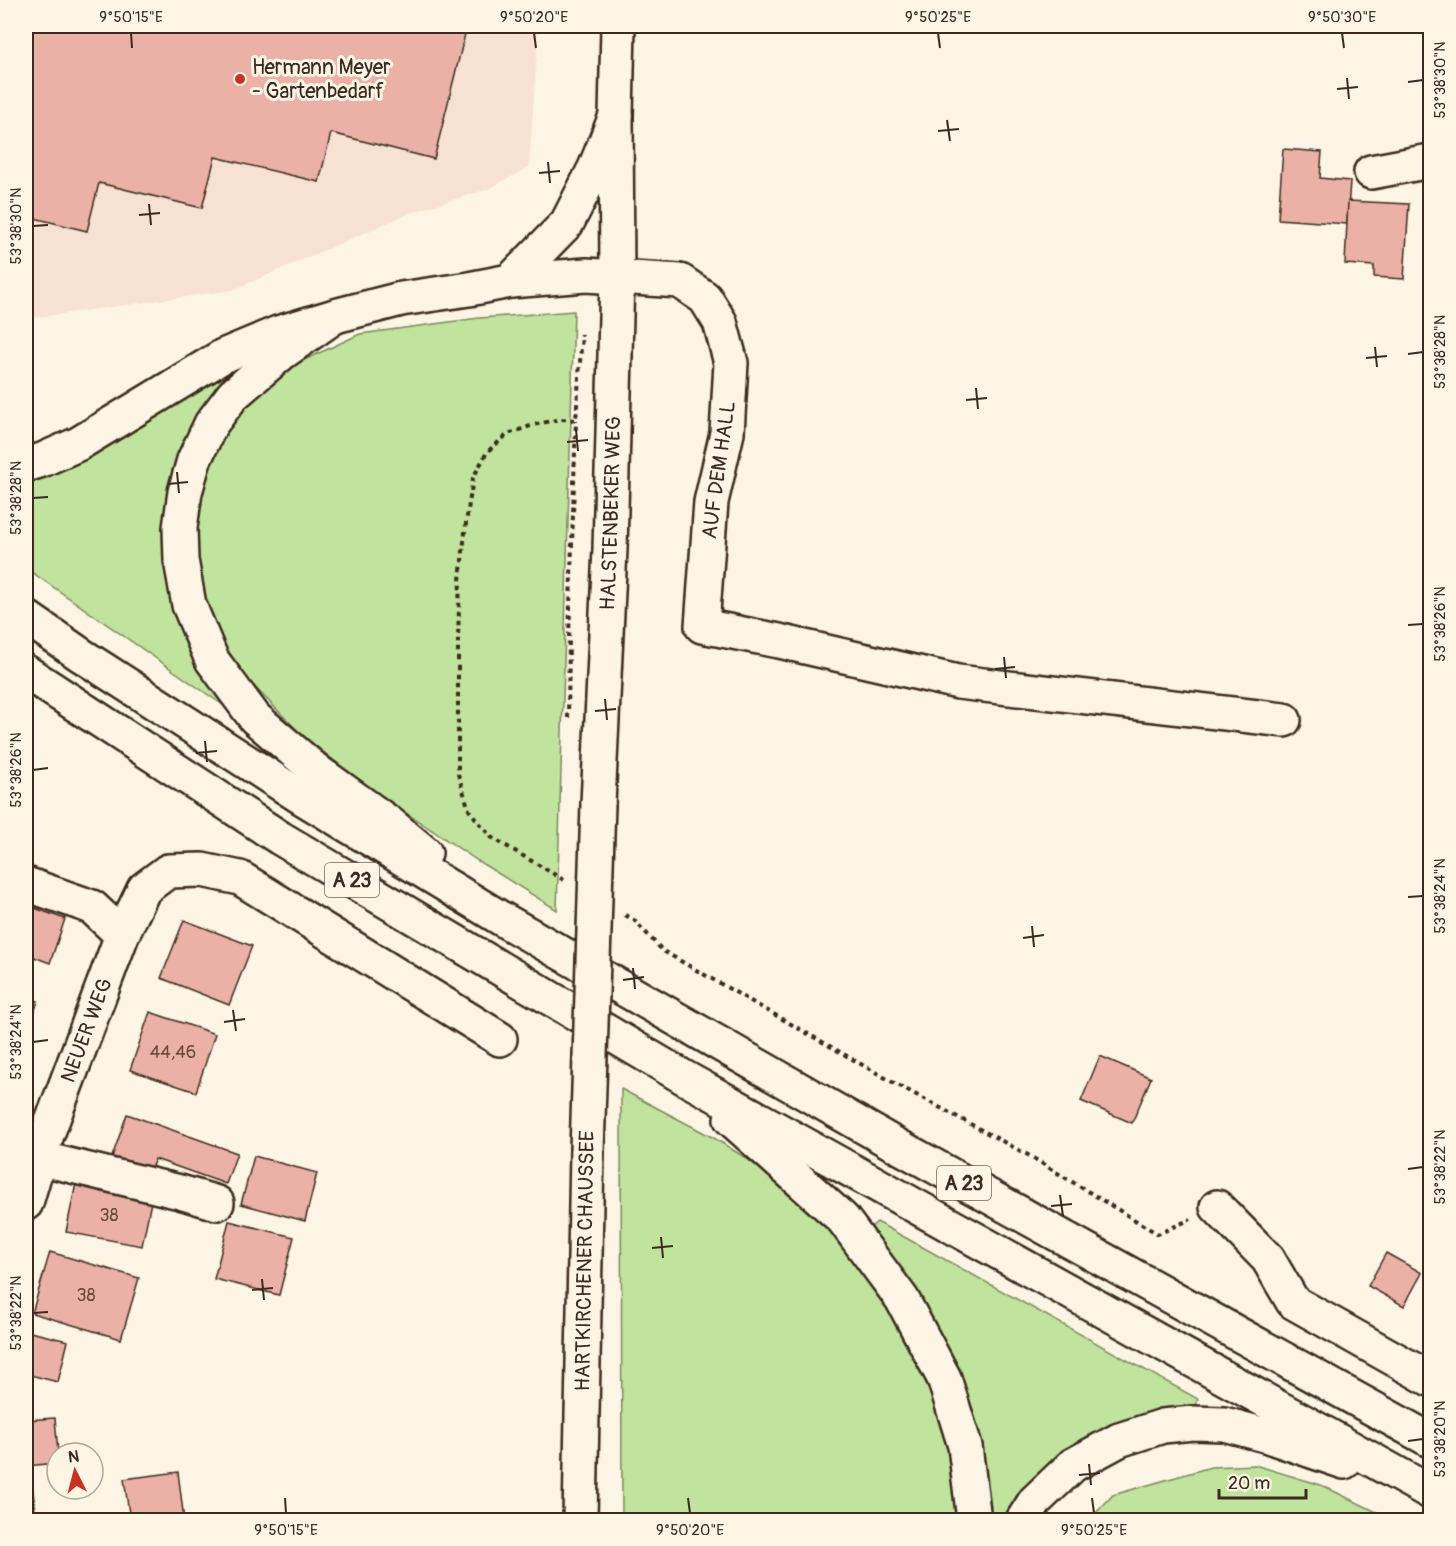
<svg xmlns="http://www.w3.org/2000/svg" width="1456" height="1546" viewBox="0 0 1456 1546" font-family="Pangolin,sans-serif">
  <style>
    .built { fill: #f7e1d2 }
    .green { fill: #c0e39d; stroke: #7e865e; stroke-width: 1.5 }
    .building { fill: #ebb1a7; stroke: #3b2a1e; stroke-width: 1.5 }
    .lines { fill: none; stroke-linecap: round; stroke-linejoin: round }
    .minor-casing { stroke: #3b2a1e; stroke-width: 38 }
    .major-casing { stroke: #3b2a1e; stroke-width: 38 }
    .highway-casing { stroke: #3b2a1e; stroke-width: 38 }
    .path { stroke: #3b2a1e; stroke-width: 4; stroke-dasharray: 4.5 4.5; stroke-linecap: butt }
    .minor { stroke: #fcf5e5; stroke-width: 33 }
    .major { stroke: #fcf5e5; stroke-width: 33 }
    .highway { stroke: #fcf5e5; stroke-width: 33 }
    .major-bridge-casing { stroke: #3b2a1e; stroke-width: 38; stroke-linecap: butt }
    .major-bridge { stroke: #fcf5e5; stroke-width: 33 }
    .ticks { fill: none; stroke: #3b2a1e; stroke-width: 2 }
    .poi-dot { fill: #c8321e; stroke: #fcf5e5; stroke-width: 2 }
    .labels { text-anchor: middle; dominant-baseline: central; stroke-width: 6; stroke-linejoin: round; paint-order: stroke }
    .number-label { font-size: 18px; fill: #674c40 }
    .shield { fill: #fcf5e5; stroke: #75675a; stroke-width: 1.5 }
    .shield-label { font-size: 20px; font-weight: bold; fill: #3b2a1e }
    .poi-label { font-size: 21px; fill: #3b2a1e; stroke: #fcf5e5; text-anchor: start }
    .street-label { font-size: 21px; fill: #3b2a1e; stroke: #fcf5e5 }
    .neatline { fill: none; stroke: #3b2a1e; stroke-width: 2 }
    .ticks-label { font-size: 15px; text-anchor: middle; fill: #3b2a1e }
  </style>
  <rect width="100%" height="100%" fill="#fcf5e5"/>
  <filter id="ink" filterUnits="userSpaceOnUse"><feTurbulence type="fractalNoise" baseFrequency=".0167" numOctaves="2"/><feDisplacementMap in="SourceGraphic" scale="12" xChannelSelector="R" yChannelSelector="G"/><feConvolveMatrix kernelMatrix="1 2 1 2 8 2 1 2 1" color-interpolation-filters="sRGB"/></filter>
  <g filter="url(#ink)">
    <!-- built -->
    <polygon class="built" points="26,26 539,26 529,167 489,189 412,212 233,290 26,319"/>
    <!-- green -->
    <g class="green">
      <polygon points="574,311 557,910 478,861 369,788 302,735 243,675 210,621 197,567 198,505 202,476 218,443 246,402 287,368 360,334 479,318"/>
      <path d="M234,363L240,369L165,547L173,610L197,662L230,710L26,568V486C99,453 166,406 234,363Z"/>
      <polygon points="621,1089 714,1138 741,1155 767,1173 826,1225 862,1263 909,1341 938,1413 949,1449 954,1489 957,1520 622,1520"/>
      <polygon points="877,1222 1198,1399 1195,1408 1019,1498 1004,1520 983,1520 868,1230"/>
      <polygon points="1255,1465 1321,1485 1393,1520 1089,1520 1113,1495 1211,1467"/>
    </g>
    <!-- building -->
    <g class="building">
      <polygon points="26,26 467,26 434,159 331,133 319,182 215,157 202,208 99,183 87,231 26,216"/>
      <polygon points="1283,149 1322,152 1320,178 1350,181 1347,224 1278,219"/>
      <polygon points="1348,201 1409,204 1404,279 1374,277 1374,266 1345,264"/>
      <polygon points="26,905 65,919 50,963 26,954"/>
      <polygon points="184,920 252,946 229,1005 161,978"/>
      <polygon points="26,996 38,1001 26,1037"/>
      <polygon points="150,1012 215,1034 196,1092 130,1070"/>
      <polygon points="1100,1056 1151,1078 1132,1123 1081,1101"/>
      <polygon points="127,1114 237,1153 226,1184 155,1159 150,1171 112,1157"/>
      <polygon points="254,1156 317,1173 305,1221 241,1204"/>
      <polygon points="76,1183 152,1197 142,1246 66,1232"/>
      <polygon points="229,1221 294,1237 279,1295 214,1279"/>
      <polygon points="50,1252 139,1278 121,1339 32,1313"/>
      <polygon points="1386,1253 1422,1273 1404,1306 1368,1286"/>
      <polygon points="26,1331 68,1341 58,1382 26,1374"/>
      <polygon points="55,1418 58,1453 57,1463 26,1466 26,1420"/>
      <polygon points="30,1465 36,1518 26,1519 26,1466"/>
      <polygon points="178,1472 184,1520 130,1520 124,1479"/>
    </g>
    <g class="lines">
      <defs>
        <g id="minor">
          <polyline points="1371,172 1430,161"/>
          <polyline points="617,277 680,281 705,298 720,322 731,363 727,433 711,502 702,626 779,641 958,682 1284,720"/>
          <polyline points="26,884 92,907 122,935"/>
          <polyline points="39,1158 180,1192 217,1203"/>
          <path id="s1" d="M26,1203L42,1148L106,978L122,935L144,889L168,871L202,870L240,878L500,1039"/>
          <polyline points="1217,1207 1268,1259 1293,1302 1430,1379"/>
        </g>
        <g id="major">
          <path id="s2" d="M598,804L610,549L617,277L616,116L618,26"/>
          <polyline points="580,1520 587,1151"/>
        </g>
        <g id="highway">
          <polyline points="510,281 567,223 595,168 616,116"/>
          <polyline points="335,316 282,353 233,395 211,424 194,460 185,492 180,528 181,560 189,605 212,660 255,718 318,772 389,823 425,853"/>
          <polyline points="26,465 42,460 78,444 223,356 278,333 335,316 401,299 469,289 510,281 586,275 617,277"/>
          <polyline points="26,617 81,655 301,797 502,919 889,1141 1430,1440"/>
          <polyline points="26,672 280,838 685,1078 1430,1492"/>
          <polyline points="731,1119 843,1219 902,1299 944,1378 965,1446 974,1520"/>
          <polyline points="1023,1520 1035,1501 1073,1465 1119,1440 1163,1426 1193,1423 1224,1424 1265,1435 1344,1462"/>
        </g>
      </defs>
      <!-- minor casing -->
      <use href="#minor" class="minor-casing"/>
      <!-- major casing -->
      <use href="#major" class="major-casing"/>
      <!-- highway casing -->
      <use href="#highway" class="highway-casing"/>
      <!-- path -->
      <g class="path">
        <polyline points="568,718 569,638 576,420"/>
        <polyline points="564,880 491,837 469,810 458,774 458,637 460,580 466,523 473,478 487,452 508,434 533,425 560,419 576,420 582,334"/>
        <polyline points="625,915 634,920 663,951 896,1084 1028,1155 1158,1234 1191,1219"/>
      </g>
      <!-- minor -->
      <use href="#minor" class="minor"/>
      <!-- major -->
      <use href="#major" class="major"/>
      <!-- highway -->
      <use href="#highway" class="highway"/>
      <defs>
        <polyline id="major-bridge" points="587,1151 598,804"/>
      </defs>
      <!-- major-bridge casing -->
      <use href="#major-bridge" class="major-bridge-casing"/>
      <!-- major-bridge -->
      <use href="#major-bridge" class="major-bridge"/>
    </g>
  </g>
  <!-- ticks -->
  <path class="ticks" d="M131,33L132,48M534,33L536,48M938,33L940,48M1342,33L1344,48M1347,78L1349,99M1408,82L1423,80M1337,89L1358,87M947,120L950,141M938,131L959,129M548,162L550,183M539,173L560,171M149,204L151,225M139,215L160,213M33,226L48,225M1375,347L1377,367M1408,354L1423,352M1366,358L1387,356M976,388L978,409M966,400L987,398M576,430L578,451M567,442L588,440M177,472L179,493M168,484L188,482M33,498L48,497M1408,625L1423,624M1004,657L1006,678M995,669L1015,667M605,699L607,720M595,711L616,709M205,741L207,762M196,753L217,751M33,770L48,768M1408,897L1423,896M1032,926L1034,947M1023,938L1044,935M633,968L635,989M623,980L644,977M233,1010L236,1031M224,1022L245,1019M33,1042L48,1040M1408,1169L1423,1167M1060,1195L1063,1216M1051,1206L1072,1204M661,1237L663,1258M652,1248L673,1246M262,1279L264,1300M252,1290L273,1288M33,1313L48,1312M1408,1441L1423,1439M1089,1464L1091,1485M1079,1475L1100,1473M285,1498L286,1513M688,1498L690,1513M1092,1498L1094,1513"/>
  <!-- markers -->
  <circle class="poi-dot" cx="240" cy="79" r="6"/>
  <g class="labels">
    <!-- number labels -->
    <g class="number-label">
      <text x="173" y="1052">44,46</text>
      <text x="109" y="1215">38</text>
      <text x="86" y="1295">38</text>
    </g>
    <!-- shield labels -->
    <g class="shield">
      <rect x="325" y="863" width="54" height="34" rx="4.5"/>
      <rect x="937" y="1166" width="54" height="34" rx="4.5"/>
    </g>
    <g class="shield-label">
      <text x="352" y="880">A 23</text>
      <text x="964" y="1183">A 23</text>
    </g>
    <!-- poi labels -->
    <g class="poi-label">
      <text x="252" y="67">Hermann Meyer<tspan x="252" dy="24">- Gartenbedarf</tspan></text>
    </g>
    <!-- street labels -->
    <g class="street-label">
      <text transform="translate(719 470) rotate(-82)">AUF DEM HALL</text>
      <text stroke="none"><textPath href="#s2" startOffset="291">HALSTENBEKER WEG</textPath></text>
      <text stroke="none"><textPath href="#s1" startOffset="183">NEUER WEG</textPath></text>
      <text transform="translate(585 1261) rotate(-89)">HARTKIRCHENER CHAUSSEE</text>
    </g>
  </g>
  <!-- margin -->
  <rect width="1456" height="1546" fill="none" stroke="#fcf5e5" stroke-width="66"/>
  <!-- north arrow -->
  <g transform="translate(75 1471) rotate(354)"><circle r="28" fill="#fcf5e5" stroke="#afa495" stroke-width="1.5"/>
  <path d="M0-4.5L10 22L0 15L-10 22Z" fill="#c8321e"/>
  <text y="-9" font-size="16" font-weight="bold" text-anchor="middle" fill="#3b2a1e">N</text>
  </g>
  <!-- scale -->
  <path d="M1219 1489v9h87v-9" fill="none" stroke="#3b2a1e" stroke-width="3"/>
  <text x="1228" y="1489" font-size="18" fill="#3b2a1e" stroke="#fcf5e5" stroke-width="4.5" paint-order="stroke">20 m</text>
  <rect x="33" y="33" width="1390" height="1480" class="neatline"/>
  <g class="ticks-label">
    <text x="131" y="22">9°50'15"E</text>
    <text x="534" y="22">9°50'20"E</text>
    <text x="938" y="22">9°50'25"E</text>
    <text x="1342" y="22">9°50'30"E</text>
    <text transform="translate(1440 80) rotate(-90)" y="5">53°38'30"N</text>
    <text transform="translate(16 226) rotate(-90)" y="5">53°38'30"N</text>
    <text transform="translate(1440 352) rotate(-90)" y="5">53°38'28"N</text>
    <text transform="translate(16 498) rotate(-90)" y="5">53°38'28"N</text>
    <text transform="translate(1440 624) rotate(-90)" y="5">53°38'26"N</text>
    <text transform="translate(16 770) rotate(-90)" y="5">53°38'26"N</text>
    <text transform="translate(1440 896) rotate(-90)" y="5">53°38'24"N</text>
    <text transform="translate(16 1042) rotate(-90)" y="5">53°38'24"N</text>
    <text transform="translate(1440 1167) rotate(-90)" y="5">53°38'22"N</text>
    <text transform="translate(16 1313) rotate(-90)" y="5">53°38'22"N</text>
    <text transform="translate(1440 1439) rotate(-90)" y="5">53°38'20"N</text>
    <text x="286" y="1535">9°50'15"E</text>
    <text x="690" y="1535">9°50'20"E</text>
    <text x="1094" y="1535">9°50'25"E</text>
  </g>
</svg>
